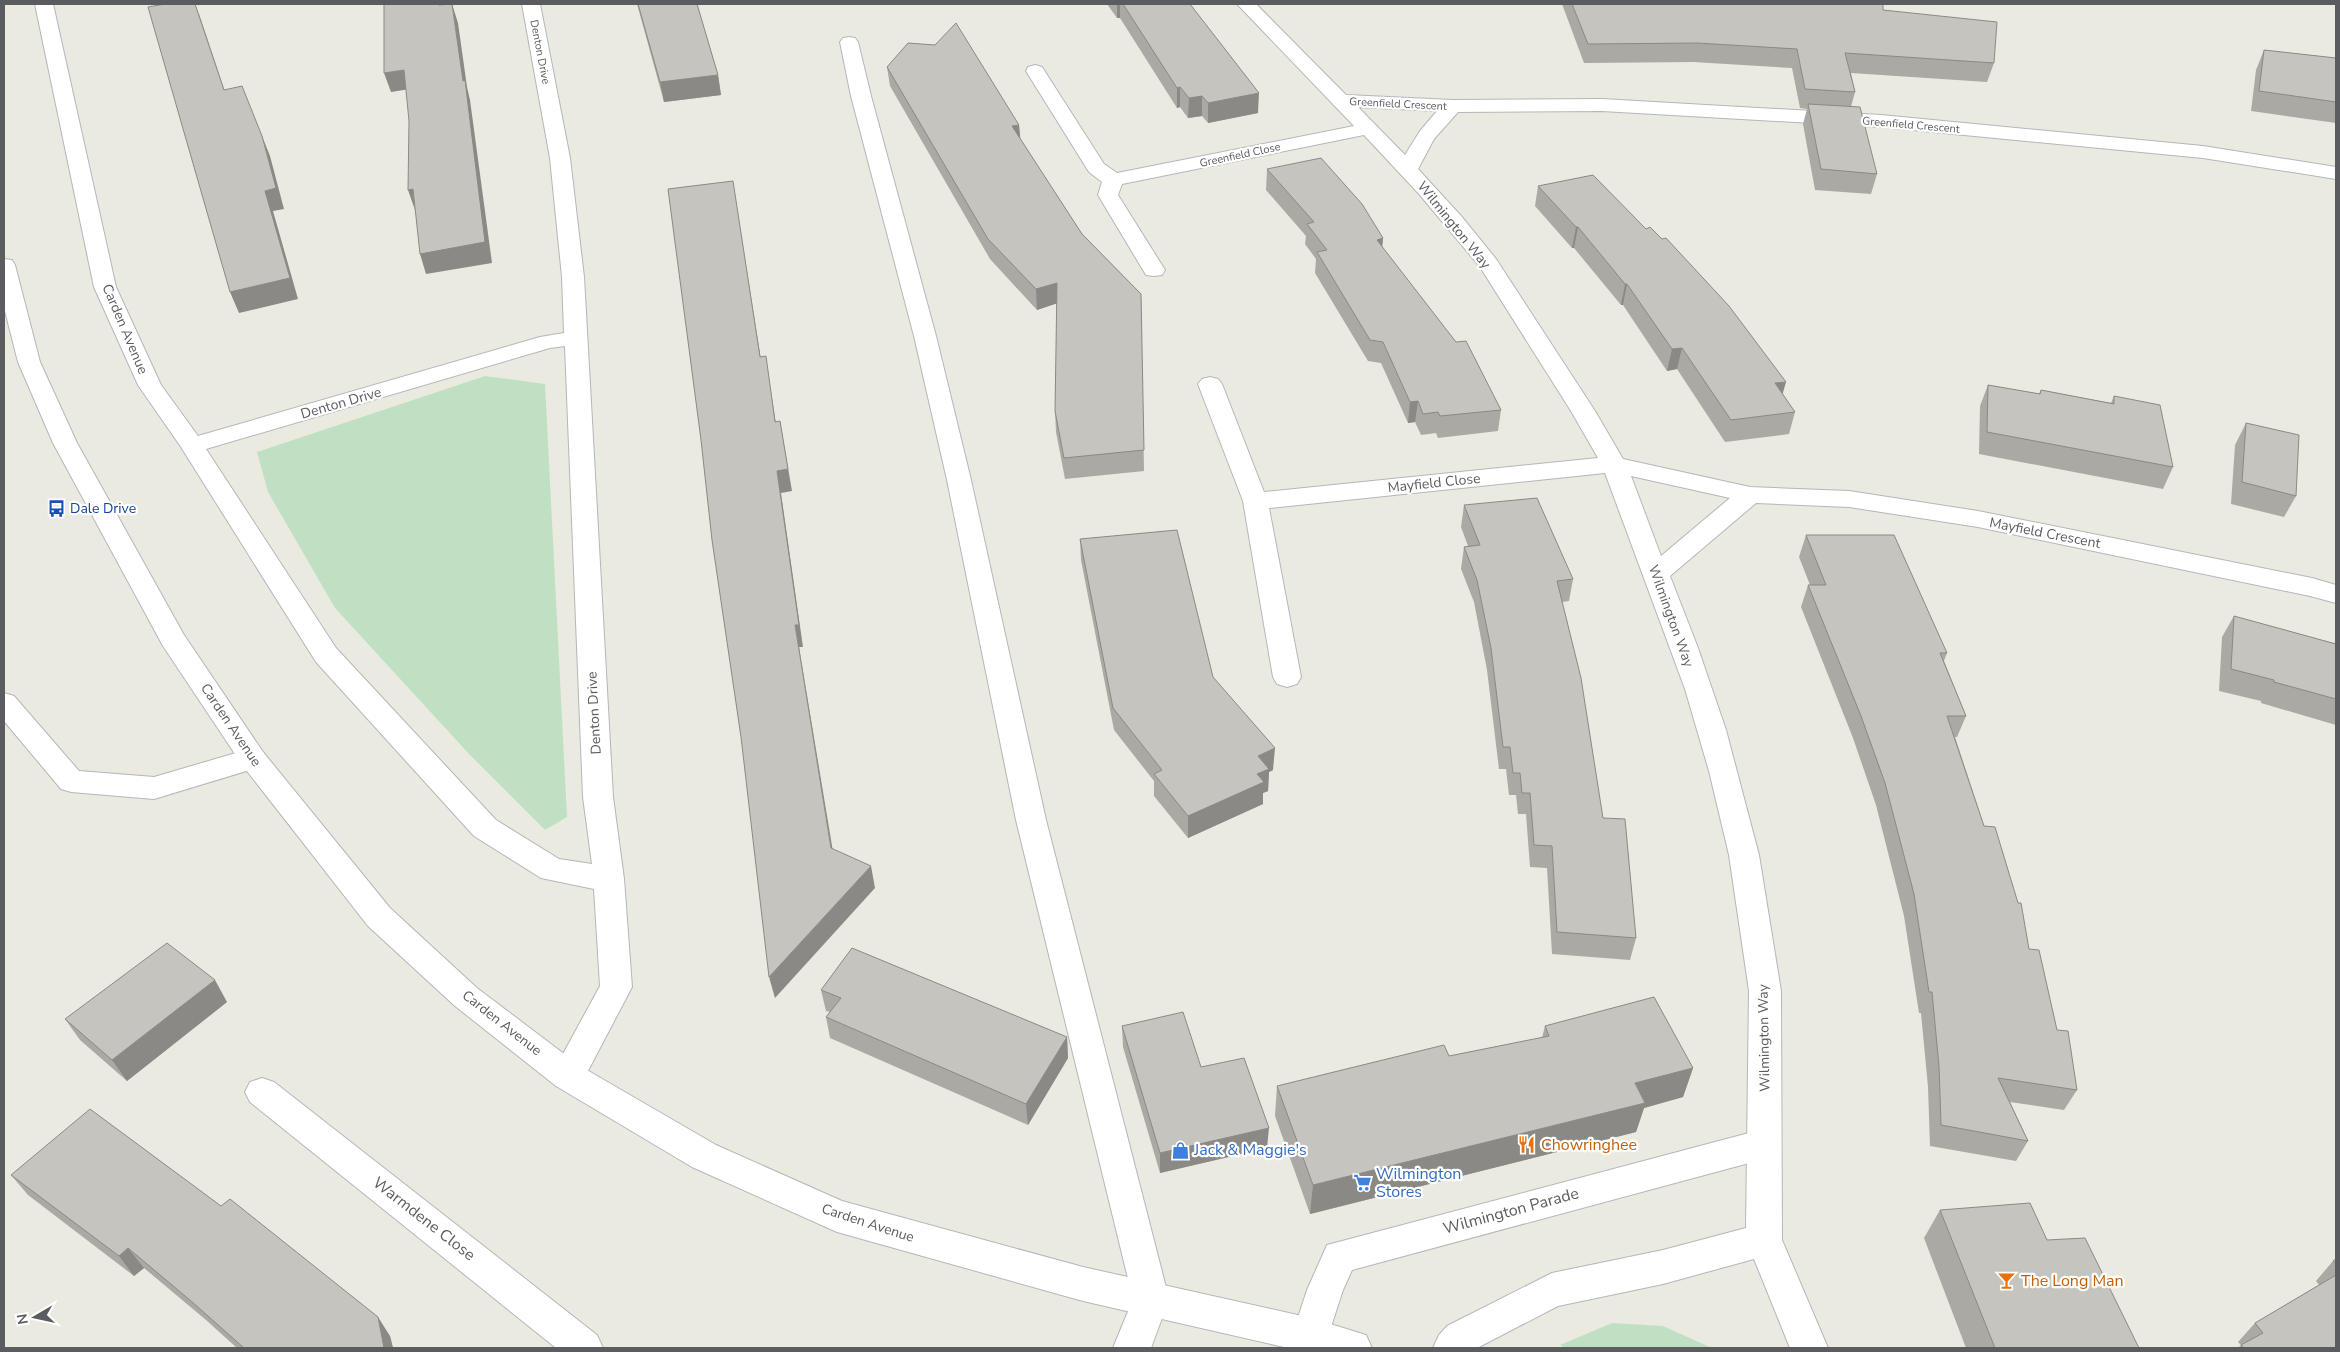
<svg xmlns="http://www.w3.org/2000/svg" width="2340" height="1352" viewBox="0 0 2340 1352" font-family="'Nunito Sans',sans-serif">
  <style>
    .green { fill: #c0e0c4 }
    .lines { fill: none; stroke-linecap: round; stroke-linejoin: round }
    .service-casing { stroke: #b4b6ba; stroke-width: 2 }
    .minor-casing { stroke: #b4b6ba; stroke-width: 2 }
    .tertiary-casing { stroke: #b4b6ba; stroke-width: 2 }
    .service { fill: #fff; fill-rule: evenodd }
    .minor { fill: #fff; fill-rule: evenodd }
    .tertiary { fill: #fff; fill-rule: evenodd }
    .wall { fill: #aaa9a3 }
    .shaded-wall { fill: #8b8985 }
    .building { fill: #c6c4be; stroke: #8b8985 }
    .labels { text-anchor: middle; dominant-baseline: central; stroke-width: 4.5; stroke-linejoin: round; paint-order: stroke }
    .far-street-label { font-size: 11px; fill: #5a5c60; stroke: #fff }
    .street-label { font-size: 14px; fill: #5a5c60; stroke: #fff }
    .transit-label { font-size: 14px; fill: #164399; stroke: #fff; text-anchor: start }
    .near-food-label { font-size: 16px; fill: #c56008; stroke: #fff; text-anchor: start }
    .near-shop-label { font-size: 16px; fill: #366cbe; stroke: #fff; text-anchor: start }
    .near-street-label { font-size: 16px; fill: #5a5c60; stroke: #fff }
  </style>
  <rect width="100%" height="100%" fill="#ebeae1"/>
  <!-- green -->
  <g class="green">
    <polygon points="485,376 545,384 567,817 545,830 470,755 335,608 268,492 257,452"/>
    <polygon points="1612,1323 1663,1326 1712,1348 1565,1348 1560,1345"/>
  </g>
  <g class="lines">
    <defs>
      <g id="service">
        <polygon points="849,37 855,38 858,42 871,96 936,336 971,480 1046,820 1169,1299 1164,1311 1151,1316 1138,1311 1133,1299 1016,820 947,480 914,336 851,96 840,42 843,38"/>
        <polygon points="1764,1129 1776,1133 1781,1144 1776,1155 1764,1159 1352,1270 1343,1290 1324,1348 1298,1348 1292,1336 1307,1290 1327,1245"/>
      </g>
      <g id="minor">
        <path d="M35,4H53L116,287L161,385L198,436L540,337L564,333L562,277L550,158L522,4H540L570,158L584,277L613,797L624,879L632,987L580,1086L568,1090L556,1086L551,1076L600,986L594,889L541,878L474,836L316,662L181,447L138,385L94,287ZM565,346L583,797L592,864L559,859L496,820L336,648L206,449L550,348Z"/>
        <path d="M1237,4H1256L1346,95L1453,100L1602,99L1881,115L2203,146L2336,167V179L2203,158L1881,127L1602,111L1458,112L1434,139L1418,169L1462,217L1496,259L1595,411L1623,459L1750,487L1849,491L1978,511L2312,578L2336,585V603L2310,596L1978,527L1849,507L1756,503L1670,576L1698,648L1726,730L1759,855L1781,991L1782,1240L1828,1348H1790L1754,1259L1663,1284L1558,1306L1477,1348H1433L1439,1335L1447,1326L1552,1273L1663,1250L1746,1228L1749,991L1729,855L1709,771L1685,689L1605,473L1269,508L1301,677L1297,684L1287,687L1277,684L1273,677L1243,501L1198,384L1202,379L1210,377L1218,379L1222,384L1264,492L1598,458L1571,411L1480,267L1419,194L1364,135L1122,184L1118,195L1165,270L1162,275L1154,276L1146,275L1098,195L1102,182L1089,172L1026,71L1028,67L1035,65L1042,67L1104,164L1117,173L1354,126ZM1358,107L1437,111L1420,131L1405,155ZM1631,476L1730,498L1661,556Z"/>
        <polygon points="4,693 14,696 79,771 154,777 253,748 263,752 267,759 263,766 154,799 71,792 61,789 4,721"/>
        <polygon points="262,1078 274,1082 597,1335 603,1348 556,1348 250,1102 245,1092 250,1082"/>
        <polygon points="1151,1282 1164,1287 1169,1299 1151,1348 1113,1348 1138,1287"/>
      </g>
      <polygon id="tertiary" points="4,259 12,260 15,265 40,362 77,443 184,635 263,752 390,908 477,988 580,1066 716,1145 842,1201 1083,1267 1311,1318 1366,1335 1372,1348 1288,1348 1083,1301 837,1232 692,1167 556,1086 455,1006 368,926 243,766 163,646 53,443 18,362 4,307"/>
    </defs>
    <!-- service casing -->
    <use href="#service" class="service-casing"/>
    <!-- minor casing -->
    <use href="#minor" class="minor-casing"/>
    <!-- tertiary casing -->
    <use href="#tertiary" class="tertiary-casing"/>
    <!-- service -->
    <use href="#service" class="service"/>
    <!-- minor -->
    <use href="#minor" class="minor"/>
    <!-- tertiary -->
    <use href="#tertiary" class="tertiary"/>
  </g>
  <!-- wall -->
  <g class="wall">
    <polygon points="637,4 697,4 718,75 721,95 664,102"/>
    <polygon points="1107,4 1190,4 1258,113 1208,123 1202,116 1188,118 1180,107 1177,108 1120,18 1117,18"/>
    <polygon points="1562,4 1883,4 1883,10 1994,63 1987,82 1851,73 1855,92 1851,107 1877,174 1871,194 1815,190 1803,124 1807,109 1800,108 1792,68 1693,62 1584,63"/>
    <polygon points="2264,50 2336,58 2336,123 2251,111 2256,70"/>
    <polygon points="887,67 1019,125 1020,139 1082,234 1141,294 1144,471 1065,479 1056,432 1055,411 1057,303 1037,310 990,259 890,86"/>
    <polygon points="1267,169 1383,238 1382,247 1501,410 1498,431 1438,438 1436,433 1421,435 1415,422 1408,423 1381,363 1368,361 1315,273 1316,259 1305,244 1306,236 1266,190"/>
    <polygon points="1538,186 1782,394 1795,412 1789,434 1725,442 1677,369 1667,371 1623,305 1621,305 1574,248 1572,248 1535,206"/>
    <polygon points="1988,385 2039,394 2041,390 2111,403 2114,396 2173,467 2163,489 1979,454 1980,406"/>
    <polygon points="2246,423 2296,496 2284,517 2231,504 2235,445"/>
    <polygon points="1464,505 1573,579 1569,601 1562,602 1603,818 1636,938 1630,960 1552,954 1547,868 1530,867 1526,814 1518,814 1516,795 1509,795 1506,769 1499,769 1487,670 1474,602 1461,569 1464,547 1468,546 1461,527"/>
    <polygon points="1806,535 1947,653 1944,661 1966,716 1957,737 1955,737 1984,826 2029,949 2057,1030 2077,1090 2064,1110 2010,1102 2028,1141 2016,1161 1930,1146 1928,1087 1921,1013 1919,1013 1904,916 1876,805 1853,738 1801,607 1808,585 1810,585 1799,557"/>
    <polygon points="1080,539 1213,677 1273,770 1269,772 1268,791 1263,793 1263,804 1188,838 1154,796 1154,781 1114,730 1081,560"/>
    <polygon points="2234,616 2336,644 2336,725 2261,703 2261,701 2219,691 2222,637"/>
    <polygon points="821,990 1067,1037 1068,1058 1028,1125 830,1038 826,1017 830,1012 826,1011"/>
    <polygon points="227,1002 127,1081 80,1040 65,1019"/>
    <polygon points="1122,1026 1201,1067 1267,1148 1160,1173 1123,1047"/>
    <polygon points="1545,1026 1693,1068 1683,1097 1644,1108 1636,1132 1310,1214 1275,1116 1277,1086 1449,1056 1542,1038"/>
    <polygon points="11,1175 390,1336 393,1348 237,1348 206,1320 144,1268 134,1276 28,1195"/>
    <polygon points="1940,1210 2047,1240 2139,1348 1966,1348 1924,1238"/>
    <polygon points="2336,1259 2336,1348 2238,1348 2241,1345 2238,1342 2255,1323 2319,1285 2316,1281 2333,1261"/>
  </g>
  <!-- shaded-wall -->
  <g class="shaded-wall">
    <polygon points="195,4 200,17 231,110 224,90"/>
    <polygon points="452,4 458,23 467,87 470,100 492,263 426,274 420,254 463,81"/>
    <rect x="1117" y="4" width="3" height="14"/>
    <polygon points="404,70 410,89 391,92 384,73"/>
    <polygon points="718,75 721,95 664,102 660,82"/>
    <polygon points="1180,87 1180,107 1177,108 1177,88"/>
    <polygon points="1259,93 1258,113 1208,123 1208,103"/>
    <polygon points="1202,96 1202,116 1188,118 1189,98"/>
    <polygon points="1019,125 1021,145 1012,126"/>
    <polygon points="262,136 270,156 284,209 273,211 298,299 239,313 230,292"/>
    <polygon points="733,181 736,201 764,379 760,357"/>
    <polygon points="413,189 415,210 408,190"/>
    <polygon points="1576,227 1578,227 1574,248 1572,248"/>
    <polygon points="1383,238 1381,259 1377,240"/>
    <polygon points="1057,283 1058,303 1037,310 1036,289"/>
    <polygon points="1625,284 1627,284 1623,305 1621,305"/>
    <polygon points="1682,348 1677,369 1667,371 1672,349"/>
    <polygon points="766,356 769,378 779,444 775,422"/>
    <polygon points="1786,382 1780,403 1775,383"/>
    <polygon points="1418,401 1415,422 1408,423 1410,402"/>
    <polygon points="780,421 792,491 781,493 803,647 799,647 836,870 831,848 795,625 777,471"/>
    <polygon points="1275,748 1273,770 1269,772 1268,791 1263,793 1263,804 1188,838 1188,816 1258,756"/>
    <polygon points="871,866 875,888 775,998 769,977"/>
    <polygon points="215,980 227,1002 127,1081 112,1060"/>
    <polygon points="1067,1037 1068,1058 1028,1125 1026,1104"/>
    <polygon points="1693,1068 1683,1097 1644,1108 1636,1132 1310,1214 1313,1185 1635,1083"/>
    <polygon points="1269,1128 1267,1148 1160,1173 1160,1153"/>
    <polygon points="128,1248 144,1268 134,1276 119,1256"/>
    <polygon points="378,1317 390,1336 393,1348 384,1348"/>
  </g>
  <!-- building -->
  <g class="building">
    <polygon points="165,4 195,4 224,90 242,86 262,136 276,188 265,191 290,278 230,292 148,7"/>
    <polygon points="384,4 439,4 439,5 452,4 463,81 465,80 485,242 420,254 413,189 408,190 409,121 404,70 384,73"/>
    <polygon points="638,4 697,4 718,75 660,82"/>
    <polygon points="1123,4 1190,4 1259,93 1208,103 1202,96 1189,98 1180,87 1177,88"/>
    <polygon points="1572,4 1883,4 1883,10 1997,22 1994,63 1845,53 1855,92 1805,89 1797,49 1697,43 1588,44"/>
    <polygon points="956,23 1019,125 1012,126 1082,234 1141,294 1144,450 1064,458 1055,411 1057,283 1036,289 988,239 887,67 908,43 935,45"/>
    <polygon points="2264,50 2336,58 2336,102 2259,91"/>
    <polygon points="1808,104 1860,107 1877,174 1821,169"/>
    <polygon points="1321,158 1362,204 1383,238 1377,240 1456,342 1466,341 1501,410 1440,416 1438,412 1423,414 1418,401 1410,402 1383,342 1370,340 1317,252 1327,250 1307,224 1314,222 1267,169"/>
    <polygon points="1593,175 1646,229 1650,227 1662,239 1666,238 1729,306 1786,382 1775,383 1795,412 1731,420 1682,348 1672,349 1627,284 1625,284 1578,227 1576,227 1538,186"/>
    <polygon points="733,181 760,357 766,356 775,422 780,421 788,469 777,471 799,625 795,625 831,848 871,866 769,977 741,737 712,540 701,440 668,189"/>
    <polygon points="1988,385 2040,394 2041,390 2114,404 2114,396 2160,405 2173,467 1987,432"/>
    <polygon points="2246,423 2299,435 2296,496 2242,482"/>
    <polygon points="1537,498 1573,579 1557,581 1581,678 1603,818 1625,819 1636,938 1557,932 1552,846 1534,845 1530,793 1522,793 1520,773 1513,773 1510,747 1503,747 1491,648 1477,580 1464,547 1480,545 1464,505"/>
    <polygon points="1177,530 1213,677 1275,748 1258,756 1269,769 1257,774 1264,782 1188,816 1154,774 1162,770 1113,708 1080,539"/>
    <polygon points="1806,535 1894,535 1947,653 1940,653 1966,716 1947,716 1984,826 1995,827 2018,903 2021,903 2029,949 2039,950 2057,1030 2068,1031 2077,1090 1998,1078 2028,1141 1941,1125 1939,1066 1932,992 1929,992 1914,894 1885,783 1861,716 1808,585 1826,585"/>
    <polygon points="2234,616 2336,644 2336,699 2274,682 2274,680 2231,669"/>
    <polygon points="167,943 215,980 112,1060 65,1019"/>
    <polygon points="852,948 1067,1037 1026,1104 826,1017 841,998 821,990"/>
    <polygon points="1654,997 1693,1068 1635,1083 1645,1103 1313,1185 1277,1086 1444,1045 1449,1056 1549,1036 1545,1026"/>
    <polygon points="1183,1012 1201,1067 1244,1058 1269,1128 1160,1153 1122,1026"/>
    <polygon points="90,1109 221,1206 230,1199 378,1317 384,1348 244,1348 191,1301 128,1248 119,1256 11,1175"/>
    <polygon points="2030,1203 2047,1240 2085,1238 2139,1348 1995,1348 1940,1210"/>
    <polygon points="2336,1259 2336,1264 2333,1261"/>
    <polygon points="2336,1275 2336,1348 2244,1348 2241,1345 2263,1333 2255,1323"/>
  </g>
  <!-- icons -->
  <defs>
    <symbol id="bus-bare" viewBox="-9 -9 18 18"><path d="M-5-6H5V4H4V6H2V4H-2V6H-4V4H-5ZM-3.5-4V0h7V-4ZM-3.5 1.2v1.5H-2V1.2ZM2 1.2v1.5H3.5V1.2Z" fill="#1a4fb4" stroke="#fff" stroke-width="2.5" paint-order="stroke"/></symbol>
    <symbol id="restaurant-bare" viewBox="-9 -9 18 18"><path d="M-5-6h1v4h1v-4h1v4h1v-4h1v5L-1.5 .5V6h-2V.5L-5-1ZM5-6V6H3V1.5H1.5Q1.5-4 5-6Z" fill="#e8710a" stroke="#fff" stroke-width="2.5" paint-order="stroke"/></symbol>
    <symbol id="shop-bare" viewBox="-9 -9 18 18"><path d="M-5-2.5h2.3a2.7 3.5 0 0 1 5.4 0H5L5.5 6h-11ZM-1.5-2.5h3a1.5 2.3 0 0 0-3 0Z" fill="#3f7fe0" stroke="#fff" stroke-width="2.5" paint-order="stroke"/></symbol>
    <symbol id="supermarket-bare" viewBox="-9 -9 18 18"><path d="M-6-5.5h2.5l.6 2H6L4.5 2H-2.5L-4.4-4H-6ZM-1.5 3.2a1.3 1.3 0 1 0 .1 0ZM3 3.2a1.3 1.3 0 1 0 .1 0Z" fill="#3f7fe0" stroke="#fff" stroke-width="2.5" paint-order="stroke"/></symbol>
    <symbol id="bar-bare" viewBox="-9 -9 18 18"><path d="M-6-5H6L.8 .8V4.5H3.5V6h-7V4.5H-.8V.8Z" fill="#e8710a" stroke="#fff" stroke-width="2.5" paint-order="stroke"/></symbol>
  </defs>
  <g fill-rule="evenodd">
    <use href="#bus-bare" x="44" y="496" width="25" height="25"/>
    <use href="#restaurant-bare" x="1514" y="1132" width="25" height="25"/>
    <use href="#shop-bare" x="1168" y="1138" width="25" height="25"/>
    <use href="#supermarket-bare" x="1350" y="1170" width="25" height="25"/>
    <use href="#bar-bare" x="1994" y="1268" width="25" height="25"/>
  </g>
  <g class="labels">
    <!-- far-street labels -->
    <g class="far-street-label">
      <text transform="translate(540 52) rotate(79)">Denton Drive</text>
      <text transform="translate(1398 104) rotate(3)">Greenfield Crescent</text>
      <text transform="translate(1911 125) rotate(5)">Greenfield Crescent</text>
      <text transform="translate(1240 155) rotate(-12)">Greenfield Close</text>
    </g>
    <!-- street labels -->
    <g class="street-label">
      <text transform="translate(1454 225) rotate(51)">Wilmington Way</text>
      <text transform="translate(125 329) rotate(67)">Carden Avenue</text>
      <text transform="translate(341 403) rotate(-16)">Denton Drive</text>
      <text transform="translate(1434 483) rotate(-6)">Mayfield Close</text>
      <text transform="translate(2045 533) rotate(11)">Mayfield Crescent</text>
      <text transform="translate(1671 616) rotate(70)">Wilmington Way</text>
      <text transform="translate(594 713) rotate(-93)">Denton Drive</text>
      <text transform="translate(231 725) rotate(56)">Carden Avenue</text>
      <text transform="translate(502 1023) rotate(38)">Carden Avenue</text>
      <text transform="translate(1764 1038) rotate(-91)">Wilmington Way</text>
      <text transform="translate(868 1223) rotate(18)">Carden Avenue</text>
    </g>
    <!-- transit labels -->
    <g class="transit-label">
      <text x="70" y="508">Dale Drive</text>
    </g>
    <!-- near-food labels -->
    <g class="near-food-label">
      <text x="1541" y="1145">Chowringhee</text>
      <text x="2021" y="1281">The Long Man</text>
    </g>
    <!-- near-shop labels -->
    <g class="near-shop-label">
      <text x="1194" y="1150">Jack &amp; Maggie's</text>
      <text x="1376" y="1174">Wilmington<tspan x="1376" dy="18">Stores</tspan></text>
    </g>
    <!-- near-street labels -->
    <g class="near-street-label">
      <text transform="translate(1511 1211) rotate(-15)">Wilmington Parade</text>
      <text transform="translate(424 1219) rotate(38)">Warmdene Close</text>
    </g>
  </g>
  <!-- border -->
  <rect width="2340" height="1352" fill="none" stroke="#5a5c60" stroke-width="10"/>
  <!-- north arrow -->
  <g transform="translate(35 1317) rotate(261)" stroke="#ffffff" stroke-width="4" paint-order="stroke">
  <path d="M0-4L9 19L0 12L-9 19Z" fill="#5a5c60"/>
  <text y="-8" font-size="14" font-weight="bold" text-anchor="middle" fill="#5a5c60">N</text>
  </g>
</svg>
